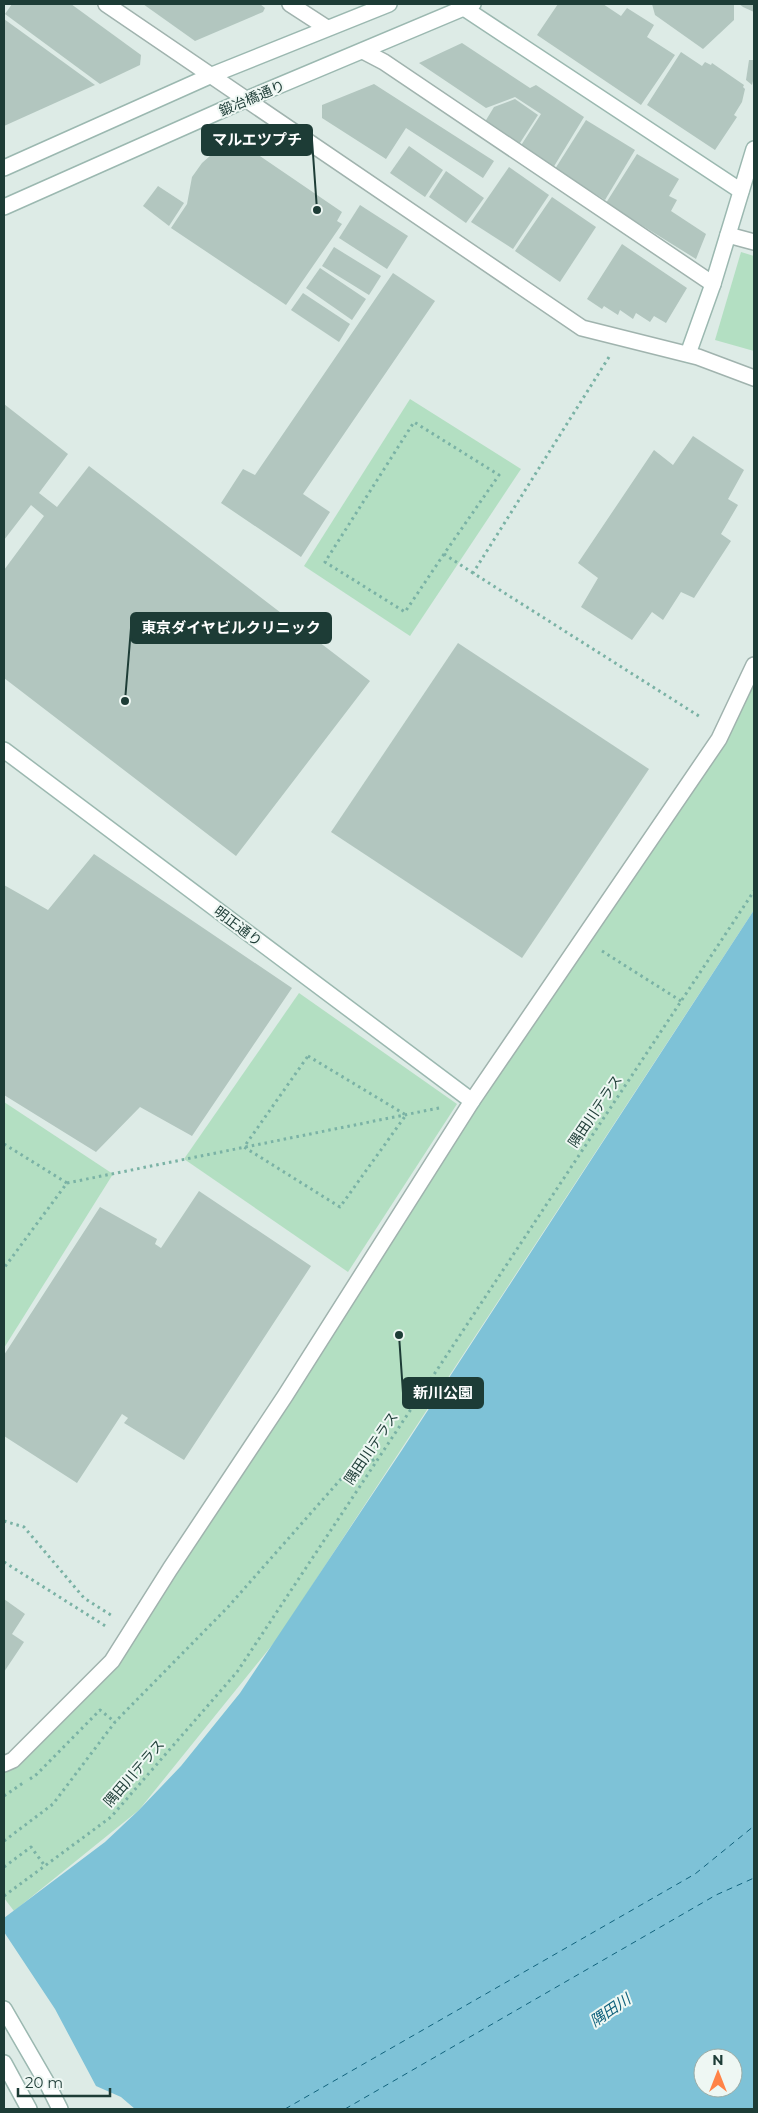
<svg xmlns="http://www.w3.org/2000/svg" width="758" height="2113" viewBox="0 0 758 2113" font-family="Montserrat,'Noto Sans JP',sans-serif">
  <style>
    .green { fill: #b3dfc2 }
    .water { fill: #7ec2d7; fill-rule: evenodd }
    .pier { fill: #ddebe6 }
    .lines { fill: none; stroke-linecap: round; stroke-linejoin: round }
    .ferry { stroke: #12637d; stroke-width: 1; stroke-dasharray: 6 5; stroke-linecap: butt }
    .building { fill: #b2c6bf }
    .lane-casing { stroke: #a0b3ae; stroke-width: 18 }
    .street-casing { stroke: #a0b3ae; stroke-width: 18 }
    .secondary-casing { stroke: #9bb8b0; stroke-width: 18 }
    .path { stroke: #7ab2a5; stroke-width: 3; stroke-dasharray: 2.5 4; stroke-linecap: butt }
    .lane { stroke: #fff; stroke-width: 15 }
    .street { stroke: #fff; stroke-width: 15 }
    .secondary { stroke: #fff; stroke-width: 15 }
    .labels { text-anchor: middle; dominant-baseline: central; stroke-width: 4; stroke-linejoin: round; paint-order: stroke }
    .street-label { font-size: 14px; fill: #1d3c36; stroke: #eef7f3 }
    .water-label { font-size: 15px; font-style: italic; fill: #12637d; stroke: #eef7f3 }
    .leader { fill: none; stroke: #1d3c36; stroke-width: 2 }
    .callout-dot { fill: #1d3c36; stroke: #eef7f3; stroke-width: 2 }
    .callout { fill: #1d3c36; stroke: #1d3c36; stroke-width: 2 }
    .callout-label { font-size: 15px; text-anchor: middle; font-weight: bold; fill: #fff }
  </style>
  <rect width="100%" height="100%" fill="#ddebe6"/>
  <!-- green -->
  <g class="green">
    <polygon points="741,252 754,256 754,351 715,340"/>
    <polygon points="410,399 521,469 410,636 304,566"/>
    <polygon points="754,681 754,910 277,1639 139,1810 14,1911 4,1898 4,1764 112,1661"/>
    <polygon points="299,993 457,1104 348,1272 184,1159"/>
    <polygon points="4,1102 113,1174 4,1348"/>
  </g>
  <!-- water -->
  <path class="water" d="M754,910V2109H4V1918L105,1842L139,1810L181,1766L240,1693L402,1450ZM703,2058H733V2088H703Z"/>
  <!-- pier -->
  <polygon class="pier" points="4,1932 55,2009 96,2086 121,2097 135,2109 4,2109"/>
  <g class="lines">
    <!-- ferry -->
    <g class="ferry">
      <polyline points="285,2109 695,1874 754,1826"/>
      <polyline points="345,2109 716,1895 754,1878"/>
    </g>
  </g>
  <!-- building -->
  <g class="building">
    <polygon points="12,4 71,4 141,55 140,65 100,84 5,14"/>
    <polygon points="143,4 260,4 265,8 263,12 195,41"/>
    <polygon points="558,4 603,4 621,16 627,8 654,25 647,37 675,55 641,105 537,35"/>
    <polygon points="652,4 734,4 734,20 703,49 655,15"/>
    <polygon points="739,4 754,4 754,12 743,7"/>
    <polygon points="4,19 95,85 4,126"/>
    <polygon points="462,43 530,88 536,85 584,117 553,168 520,147 541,114 515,97 486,108 419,63"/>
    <polygon points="681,52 702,66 705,62 711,65 712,63 744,85 743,87 745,89 742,102 734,115 737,117 715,150 647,105"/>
    <polygon points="749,60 754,60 754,77 752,85 746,80"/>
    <polygon points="374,84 494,161 483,178 406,128 386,159 322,118 322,105"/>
    <polygon points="515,99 538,115 518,146 483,125 494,107"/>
    <polygon points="586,120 635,150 605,200 555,169"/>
    <polygon points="235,139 342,212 337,221 342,224 286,305 171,228 187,204 192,177 202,163 220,147"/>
    <polygon points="409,146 443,170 425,197 390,173"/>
    <polygon points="637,154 679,179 669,196 677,200 671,211 706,234 696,259 606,203"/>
    <polygon points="509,167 549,195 513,249 471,222"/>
    <polygon points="446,171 484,198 466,223 429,197"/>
    <polygon points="158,186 184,203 169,226 143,206"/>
    <polygon points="552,197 596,227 560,282 515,251"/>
    <polygon points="360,205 408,236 387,269 339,238"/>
    <polygon points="622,244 687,288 666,323 654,316 650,322 636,313 633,319 620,310 618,315 604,306 602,309 587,299"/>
    <polygon points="334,247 381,276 369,295 322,266"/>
    <polygon points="320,268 366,299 352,320 306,288"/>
    <polygon points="393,273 435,301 303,494 330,512 301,557 221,503 243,469 255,475"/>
    <polygon points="303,293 350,324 339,342 291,310"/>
    <polygon points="4,404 68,454 39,493 57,507 89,466 370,681 236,856 4,678 4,570 44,516 31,505 4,540"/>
    <polygon points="693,436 744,470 728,499 738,505 721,534 731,541 694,598 681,592 663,620 652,612 632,640 581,607 598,578 578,563 654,450 673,465"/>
    <polygon points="458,643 649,769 522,958 331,832"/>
    <polygon points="94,854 292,988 192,1136 140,1107 96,1152 4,1095 4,885 48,910"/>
    <polygon points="199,1191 311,1266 184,1460 124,1423 128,1418 122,1414 77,1483 4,1436 4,1355 100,1207 157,1239 155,1244 161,1248"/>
    <polygon points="4,1599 25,1614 12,1634 24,1642 4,1672"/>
  </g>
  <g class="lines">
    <defs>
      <g id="lane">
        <polyline points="290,4 327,28"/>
        <polyline points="363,51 384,62 713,284"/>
        <polyline points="728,235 754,242"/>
      </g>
      <g id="street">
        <polyline points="106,4 582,328 698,357 754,378"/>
        <polyline points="4,1764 13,1760 112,1661 170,1569 285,1396 472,1101 719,739 754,665"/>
      </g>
      <g id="secondary">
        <polyline points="464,8 741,191"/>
        <polyline points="4,168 212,75 389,4"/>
        <polyline points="4,207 247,99 473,4"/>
        <polyline points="688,354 713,284 754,149"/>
        <polyline points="4,750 472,1101"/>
        <polyline points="4,2009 48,2085 60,2109"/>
        <polyline points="4,2063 29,2109"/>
      </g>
    </defs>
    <!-- lane casing -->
    <use href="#lane" class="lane-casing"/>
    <!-- street casing -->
    <use href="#street" class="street-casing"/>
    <!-- secondary casing -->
    <use href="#secondary" class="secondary-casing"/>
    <!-- path -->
    <g class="path">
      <polyline points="609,357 473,573 702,718"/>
      <polyline points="444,554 405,612 325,562 414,422 499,475 444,554 473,573"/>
      <polyline points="602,951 681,1001"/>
      <polygon points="308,1056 406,1115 340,1207 244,1147"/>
      <polyline points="4,1144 67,1183 4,1268"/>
      <polyline points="67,1183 439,1108"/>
      <polyline points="4,1521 24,1527 84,1598 114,1617"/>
      <polyline points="4,1562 107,1627"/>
      <polyline points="30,1779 37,1774 100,1710 115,1722"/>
      <polyline points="4,1796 23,1783"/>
      <polyline points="4,1841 53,1804 115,1722 228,1607 348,1471 378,1458"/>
      <polyline points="4,1867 31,1847 45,1866"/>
      <polyline points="4,1896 111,1817 237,1672 754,891"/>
    </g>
    <!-- lane -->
    <use href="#lane" class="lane"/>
    <!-- street -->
    <use href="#street" class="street"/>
    <!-- secondary -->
    <use href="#secondary" class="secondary"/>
  </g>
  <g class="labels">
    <!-- street labels -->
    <g class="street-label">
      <text transform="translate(252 98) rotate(-23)">鍛冶橋通り</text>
      <text transform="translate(238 926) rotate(37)">明正通り</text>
      <text transform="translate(595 1111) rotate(-56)">隅田川テラス</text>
      <text transform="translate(371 1448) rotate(-56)">隅田川テラス</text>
      <text transform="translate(134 1773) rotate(-49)">隅田川テラス</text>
    </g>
    <!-- water labels -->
    <g class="water-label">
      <text transform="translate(610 2010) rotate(-34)">隅田川</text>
    </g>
  </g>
  <!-- callouts -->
  <path class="leader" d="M317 210L312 140M125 701L131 628M399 1335L403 1393"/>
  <g class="callout-dot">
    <circle cx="317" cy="210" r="5"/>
    <circle cx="125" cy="701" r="5"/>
    <circle cx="399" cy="1335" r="5"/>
  </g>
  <g class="callout">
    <rect x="202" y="125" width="110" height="30" rx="5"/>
    <rect x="131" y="613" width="200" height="30" rx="5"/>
    <rect x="403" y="1378" width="80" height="30" rx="5"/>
  </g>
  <g class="callout-label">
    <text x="257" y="145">マルエツプチ</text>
    <text x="231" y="633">東京ダイヤビルクリニック</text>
    <text x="443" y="1398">新川公園</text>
  </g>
  <!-- border -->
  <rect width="758" height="2113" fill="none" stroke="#1d3c36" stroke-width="10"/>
  <!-- north arrow -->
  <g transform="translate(718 2073)"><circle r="24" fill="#eef7f3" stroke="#9aaca7"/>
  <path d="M0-4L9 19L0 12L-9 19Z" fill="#ff8347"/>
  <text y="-8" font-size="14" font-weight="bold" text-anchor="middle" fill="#1d3c36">N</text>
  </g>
  <!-- scale -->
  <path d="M18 2088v8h92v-8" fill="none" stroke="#1d3c36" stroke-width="2.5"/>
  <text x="25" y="2088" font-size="15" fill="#1d3c36" stroke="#eef7f3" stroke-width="4" paint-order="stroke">20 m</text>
</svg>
